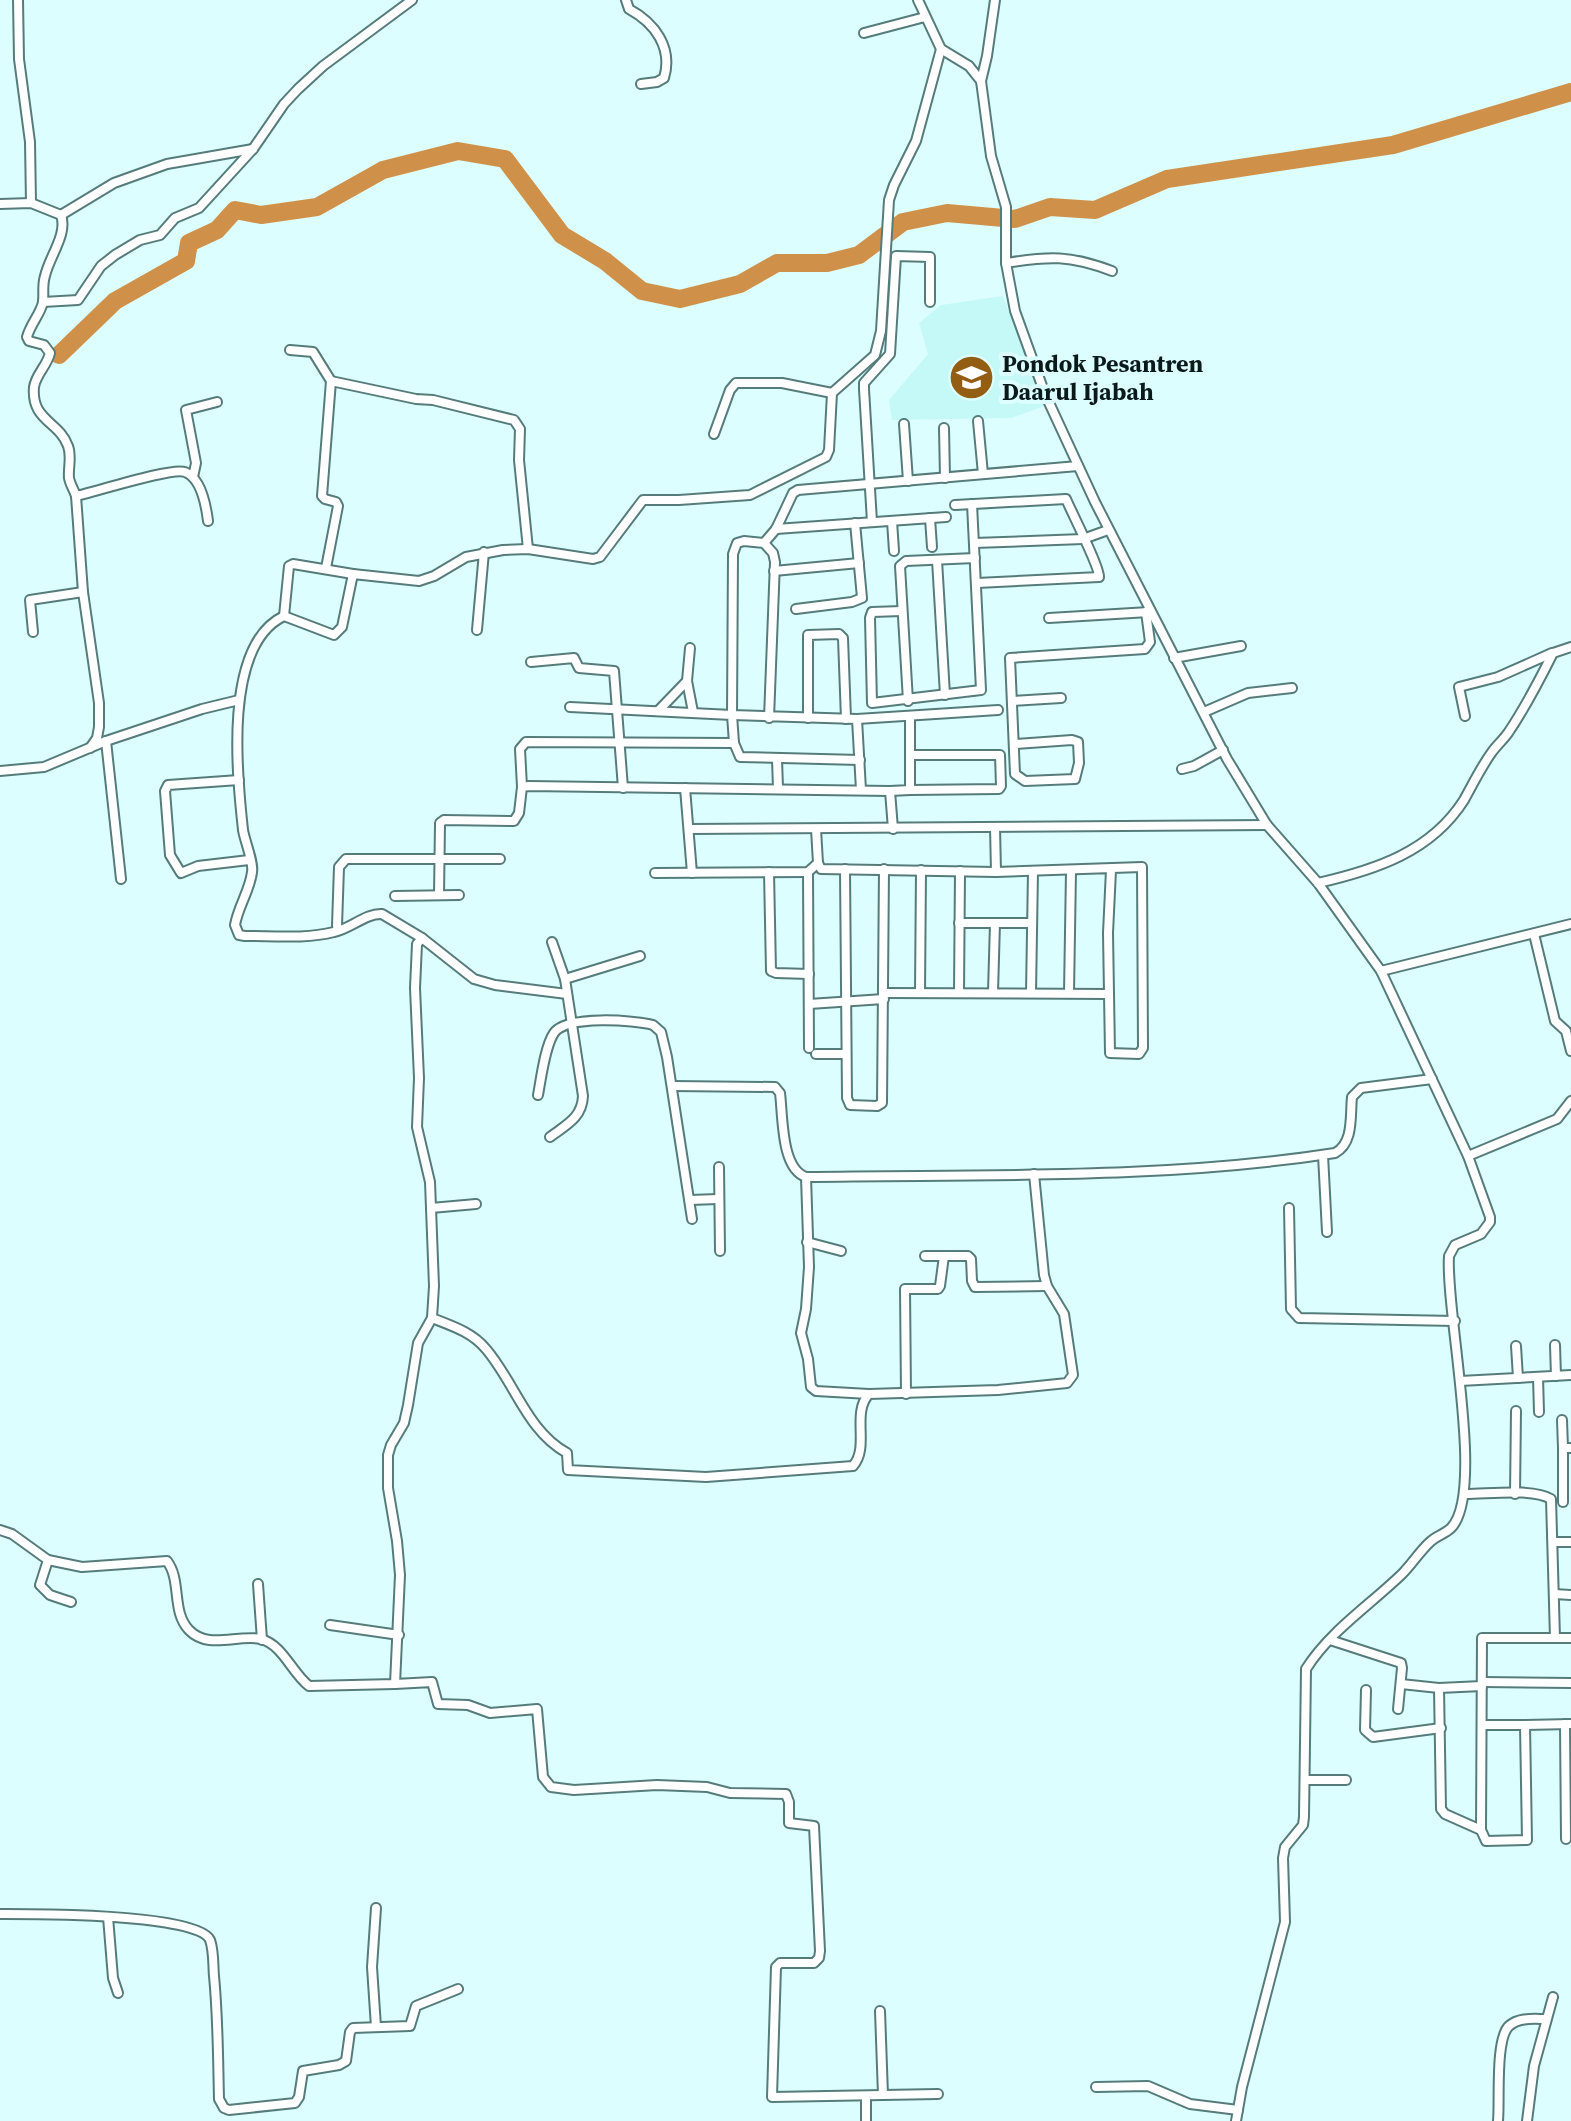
<svg xmlns="http://www.w3.org/2000/svg" width="1571" height="2121" viewBox="0 0 1571 2121" font-family="'Source Serif 4',serif">
  <style>
    .built { fill: #c4f9f8 }
    .lines { fill: none; stroke-linecap: round; stroke-linejoin: round }
    .river { stroke: #cf9149; stroke-width: 18 }
    .minor-casing { stroke: #557c7b; stroke-width: 12 }
    .minor { stroke: #fff; stroke-width: 8 }
    .labels { text-anchor: middle; dominant-baseline: central; stroke-width: 8; stroke-linejoin: round; paint-order: stroke }
    .poi-label { font-size: 24px; font-weight: bold; fill: #0a1a1a; stroke: #ddfefe; text-anchor: start }
  </style>
  <rect width="100%" height="100%" fill="#ddfefe"/>
  <!-- built -->
  <polygon class="built" points="1003,296 1045,406 1011,418 892,420 889,400 928,354 919,323 941,305"/>
  <g class="lines">
    <!-- river -->
    <polyline class="river" points="59,355 115,301 186,261 189,243 217,230 235,210 261,215 317,207 383,170 458,151 505,159 562,235 605,261 642,291 680,299 740,284 777,263 827,263 859,255 903,222 947,213 1015,219 1050,207 1095,210 1167,179 1393,145 1571,92"/>
    <defs>
      <g id="minor">
        <polyline points="18,0 19,59 30,142 31,203"/>
        <path d="M626,0L629,9C655,23 673,48 664,78L657,82L641,84"/>
        <path d="M918,0L941,49L969,66L981,81L991,156L1006,207V263L1015,311L1045,394L1095,502L1227,759L1267,825L1318,883L1381,971L1468,1156L1490,1217V1222L1481,1234L1455,1245L1449,1256C1445,1310 1486,1493 1451,1528C1445,1534 1436,1536 1430,1542C1420,1551 1412,1564 1402,1574C1370,1605 1330,1631 1306,1669L1304,1817L1303,1825L1285,1847L1283,1858L1285,1922L1242,2087L1236,2121"/>
        <polyline points="864,33 925,17"/>
        <path d="M941,49L916,141L894,185L889,200L881,331L875,355L832,393L829,450L826,457L750,495L679,500H643L600,557L593,559L528,549L503,550L466,557L434,576L419,581L353,574L342,627L334,635L284,616C223,645 237,775 243,830C245,842 254,863 252,872C250,890 238,907 235,925L239,935L245,936C274,936 306,939 334,932C350,929 366,913 382,914L422,938L417,944L415,988L419,1078L417,1127L430,1182L434,1286L432,1318C452,1326 472,1332 486,1349C515,1383 527,1431 567,1453L568,1470L706,1477L853,1466C870,1447 851,1413 869,1394L998,1390L1067,1383L1073,1375L1064,1314L1047,1286L1044,1275L1034,1174"/>
        <polyline points="981,81 987,56 995,0"/>
        <polyline points="0,204 31,203 61,215"/>
        <path d="M61,215C68,234 49,257 45,276C42,285 44,293 43,302C41,313 30,325 27,337L29,341L44,345L50,353C47,366 36,374 34,387C31,421 59,421 68,446C72,457 68,467 69,478C70,484 74,490 76,496C95,492 172,467 185,472C201,478 206,505 208,521"/>
        <polyline points="61,215 114,183 167,164 253,149"/>
        <path d="M1006,263C1049,256 1070,255 1112,271"/>
        <polyline points="43,302 78,300 101,266 115,255 140,240 160,235 175,218 199,208 253,149 284,104 298,89 323,66 412,0"/>
        <polyline points="290,350 313,352 331,381 322,496 325,499 336,502 338,506 326,568"/>
        <polyline points="331,381 416,399 433,400 514,420 520,429 519,460 528,549"/>
        <polyline points="978,421 983,474"/>
        <polyline points="904,424 908,481"/>
        <polyline points="944,428 945,478"/>
        <polyline points="714,434 730,390 736,383 782,383 832,393"/>
        <polyline points="193,477 196,463 186,410 217,402"/>
        <polyline points="76,496 83,592 99,703 99,727 97,738 90,748"/>
        <path d="M955,505L1066,499C1072,513 1100,568 1099,577L977,583"/>
        <polyline points="930,518 932,547"/>
        <polyline points="892,521 894,551"/>
        <polyline points="872,522 864,389 864,383 890,354 896,256 930,257 930,302"/>
        <polyline points="776,529 946,517"/>
        <polyline points="764,543 776,529 793,493 798,490 1078,466"/>
        <polyline points="974,543 1083,539 1108,530"/>
        <polyline points="937,560 945,695"/>
        <polyline points="774,571 859,563"/>
        <polyline points="796,609 852,602 862,598 855,523"/>
        <polyline points="902,611 872,612 870,618 872,703 981,690 972,504"/>
        <polyline points="284,616 289,566 293,564 353,574"/>
        <polyline points="1049,618 1149,612"/>
        <polyline points="477,630 484,552"/>
        <polyline points="33,632 30,600 83,592"/>
        <polyline points="690,648 687,681 693,712"/>
        <polyline points="1174,658 1241,646"/>
        <polyline points="531,662 574,658 579,668 614,671 623,788"/>
        <polyline points="908,701 900,566 906,561 975,558"/>
        <polyline points="1013,701 1061,698"/>
        <polyline points="570,707 732,715 734,743 740,757 860,760"/>
        <polyline points="658,711 687,681"/>
        <polyline points="1204,712 1248,693 1292,688"/>
        <polyline points="1465,716 1459,687 1498,677 1552,653"/>
        <polyline points="769,718 775,562 773,553 764,543 744,541 737,543 733,554 732,715 857,719 861,790"/>
        <polyline points="808,718 808,635 839,634 843,638 846,719"/>
        <polyline points="857,719 998,710"/>
        <polyline points="106,741 121,879"/>
        <polyline points="1015,744 1072,740 1078,742 1079,763 1075,779 1025,781 1015,774 1010,658 1145,649 1150,642 1146,612"/>
        <polyline points="910,755 1000,755 1001,786 999,789 910,790"/>
        <polyline points="777,759 778,788"/>
        <polyline points="1182,769 1194,766 1223,750"/>
        <polyline points="0,771 44,767 106,741 202,709 239,700"/>
        <polyline points="239,780 168,785 165,791 170,855 181,873 198,866 249,860"/>
        <polyline points="522,787 520,749 526,742 734,743"/>
        <polyline points="685,788 692,873"/>
        <polyline points="890,791 910,790 910,716"/>
        <polyline points="995,827 996,872"/>
        <polyline points="690,829 1267,825"/>
        <polyline points="816,829 818,863 821,869 996,872 1142,867 1143,1048 1139,1054 1110,1053 1108,933 1111,870"/>
        <polyline points="845,869 847,1098 850,1105 877,1106 882,1103 884,869"/>
        <polyline points="769,872 771,971 776,973 809,974"/>
        <polyline points="808,872 809,1048"/>
        <polyline points="655,873 808,872 818,863"/>
        <path d="M1318,883C1375,870 1431,852 1464,800C1473,784 1481,767 1492,752C1497,745 1503,740 1508,733C1525,708 1539,681 1553,653L1571,647"/>
        <polyline points="439,895 440,823 444,820 514,821 519,813 522,787 529,786 890,791 893,829"/>
        <polyline points="395,896 459,895"/>
        <polyline points="959,923 1032,923"/>
        <polyline points="337,926 339,867 346,859 500,859"/>
        <polyline points="1534,934 1555,1021 1566,1031 1571,1051"/>
        <polyline points="422,938 474,979 495,985 567,994"/>
        <polyline points="1381,971 1571,924"/>
        <polyline points="565,979 640,956"/>
        <polyline points="959,992 960,871"/>
        <polyline points="993,992 995,923"/>
        <polyline points="884,993 1109,994"/>
        <polyline points="920,993 921,870"/>
        <polyline points="1031,993 1033,871"/>
        <polyline points="1069,993 1071,871"/>
        <polyline points="809,1004 884,999"/>
        <polyline points="816,1054 846,1054"/>
        <path d="M672,1086L775,1087L780,1093C783,1117 781,1169 806,1177C982,1174 1161,1180 1335,1153C1354,1143 1350,1116 1352,1097L1361,1088L1432,1079"/>
        <path d="M538,1095C541,1079 545,1046 554,1033C566,1015 634,1020 653,1025L661,1032L667,1057L692,1219"/>
        <path d="M550,1137C566,1125 582,1118 583,1096L565,979L552,942"/>
        <polyline points="1323,1155 1327,1232"/>
        <polyline points="1468,1156 1557,1119 1571,1101"/>
        <polyline points="719,1167 720,1251"/>
        <polyline points="806,1177 809,1267 806,1309 801,1333 808,1359 811,1387 816,1391 869,1394"/>
        <polyline points="690,1200 718,1199"/>
        <polyline points="431,1208 476,1204"/>
        <polyline points="1289,1208 1291,1309 1299,1318 1455,1321"/>
        <polyline points="807,1242 841,1251"/>
        <polyline points="925,1256 968,1256 971,1259 972,1281 975,1287 1047,1286"/>
        <polyline points="1555,1345 1556,1376"/>
        <polyline points="1516,1346 1518,1378"/>
        <polyline points="1538,1377 1539,1412"/>
        <polyline points="1460,1381 1571,1375"/>
        <polyline points="906,1394 905,1289 938,1289 940,1286 944,1256"/>
        <polyline points="1562,1420 1563,1448 1571,1448"/>
        <polyline points="1563,1448 1563,1502"/>
        <path d="M1466,1494C1489,1494 1533,1488 1551,1499L1555,1638H1571"/>
        <polyline points="1515,1494 1516,1411"/>
        <path d="M0,1530L12,1534L48,1560L82,1567L167,1561C182,1581 171,1611 189,1630C208,1650 237,1634 261,1639C283,1645 292,1673 309,1686L395,1684L400,1575L397,1541L388,1488V1455L391,1445L404,1423L408,1405L418,1343L432,1318"/>
        <polyline points="1553,1542 1571,1542"/>
        <polyline points="48,1560 40,1585 50,1595 71,1602"/>
        <polyline points="258,1584 262,1640"/>
        <polyline points="1554,1594 1571,1595"/>
        <polyline points="330,1625 399,1635"/>
        <polyline points="1330,1640 1401,1663 1402,1668 1398,1709"/>
        <polyline points="1483,1682 1571,1683"/>
        <polyline points="395,1684 432,1682 438,1704 468,1705 490,1713 537,1709 543,1777 551,1787 574,1790 657,1785 707,1787 730,1793 786,1794 789,1802 789,1823 814,1826 820,1951 819,1958 814,1963 780,1963 776,1967 772,2097 938,2094"/>
        <polyline points="1401,1684 1439,1688 1441,1809 1445,1814 1481,1830 1486,1841 1527,1840 1525,1725 1571,1724"/>
        <polyline points="1439,1688 1482,1686"/>
        <polyline points="1366,1690 1365,1730 1373,1737 1441,1728"/>
        <polyline points="1565,1724 1566,1839"/>
        <polyline points="1482,1725 1525,1725"/>
        <polyline points="1305,1780 1346,1780"/>
        <polyline points="1481,1830 1482,1638 1555,1638"/>
        <path d="M0,1914C32,1914 198,1913 210,1940C214,1951 213,1965 214,1976C218,2017 218,2058 219,2099L224,2108L229,2110L295,2103L299,2097L303,2071L339,2065L346,2061L350,2032L353,2028L410,2026L416,2006L458,1989"/>
        <polyline points="108,1917 113,1978 118,1993"/>
        <polyline points="880,2011 883,2095"/>
        <polyline points="376,2027 372,1967 376,1908"/>
        <polyline points="1096,2087 1148,2086 1190,2104 1238,2110"/>
        <polyline points="866,2121 866,2096"/>
        <path d="M1498,2121C1500,2101 1495,2039 1509,2026C1519,2017 1534,2019 1546,2019"/>
        <polyline points="1527,2121 1534,2066 1553,1997"/>
      </g>
    </defs>
    <!-- minor casing -->
    <use href="#minor" class="minor-casing"/>
    <!-- minor -->
    <use href="#minor" class="minor"/>
  </g>
  <!-- icons -->
  <defs>
    <symbol id="school-disc" viewBox="-11 -11 22 22"><circle r="9.5" fill="#935e14" stroke="#ddfefe"/><path d="M0-5L7-2L0 1L-7-2ZM-4 1L0 2.5L4 1V4Q0 6-4 4Z" fill="#fff"/></symbol>
  </defs>
  <g fill-rule="evenodd">
    <use href="#school-disc" x="946" y="352" width="51" height="51"/>
  </g>
  <g class="labels">
    <!-- poi labels -->
    <g class="poi-label">
      <text x="1002" y="363">Pondok Pesantren<tspan x="1002" dy="28">Daarul Ijabah</tspan></text>
    </g>
  </g>
</svg>
